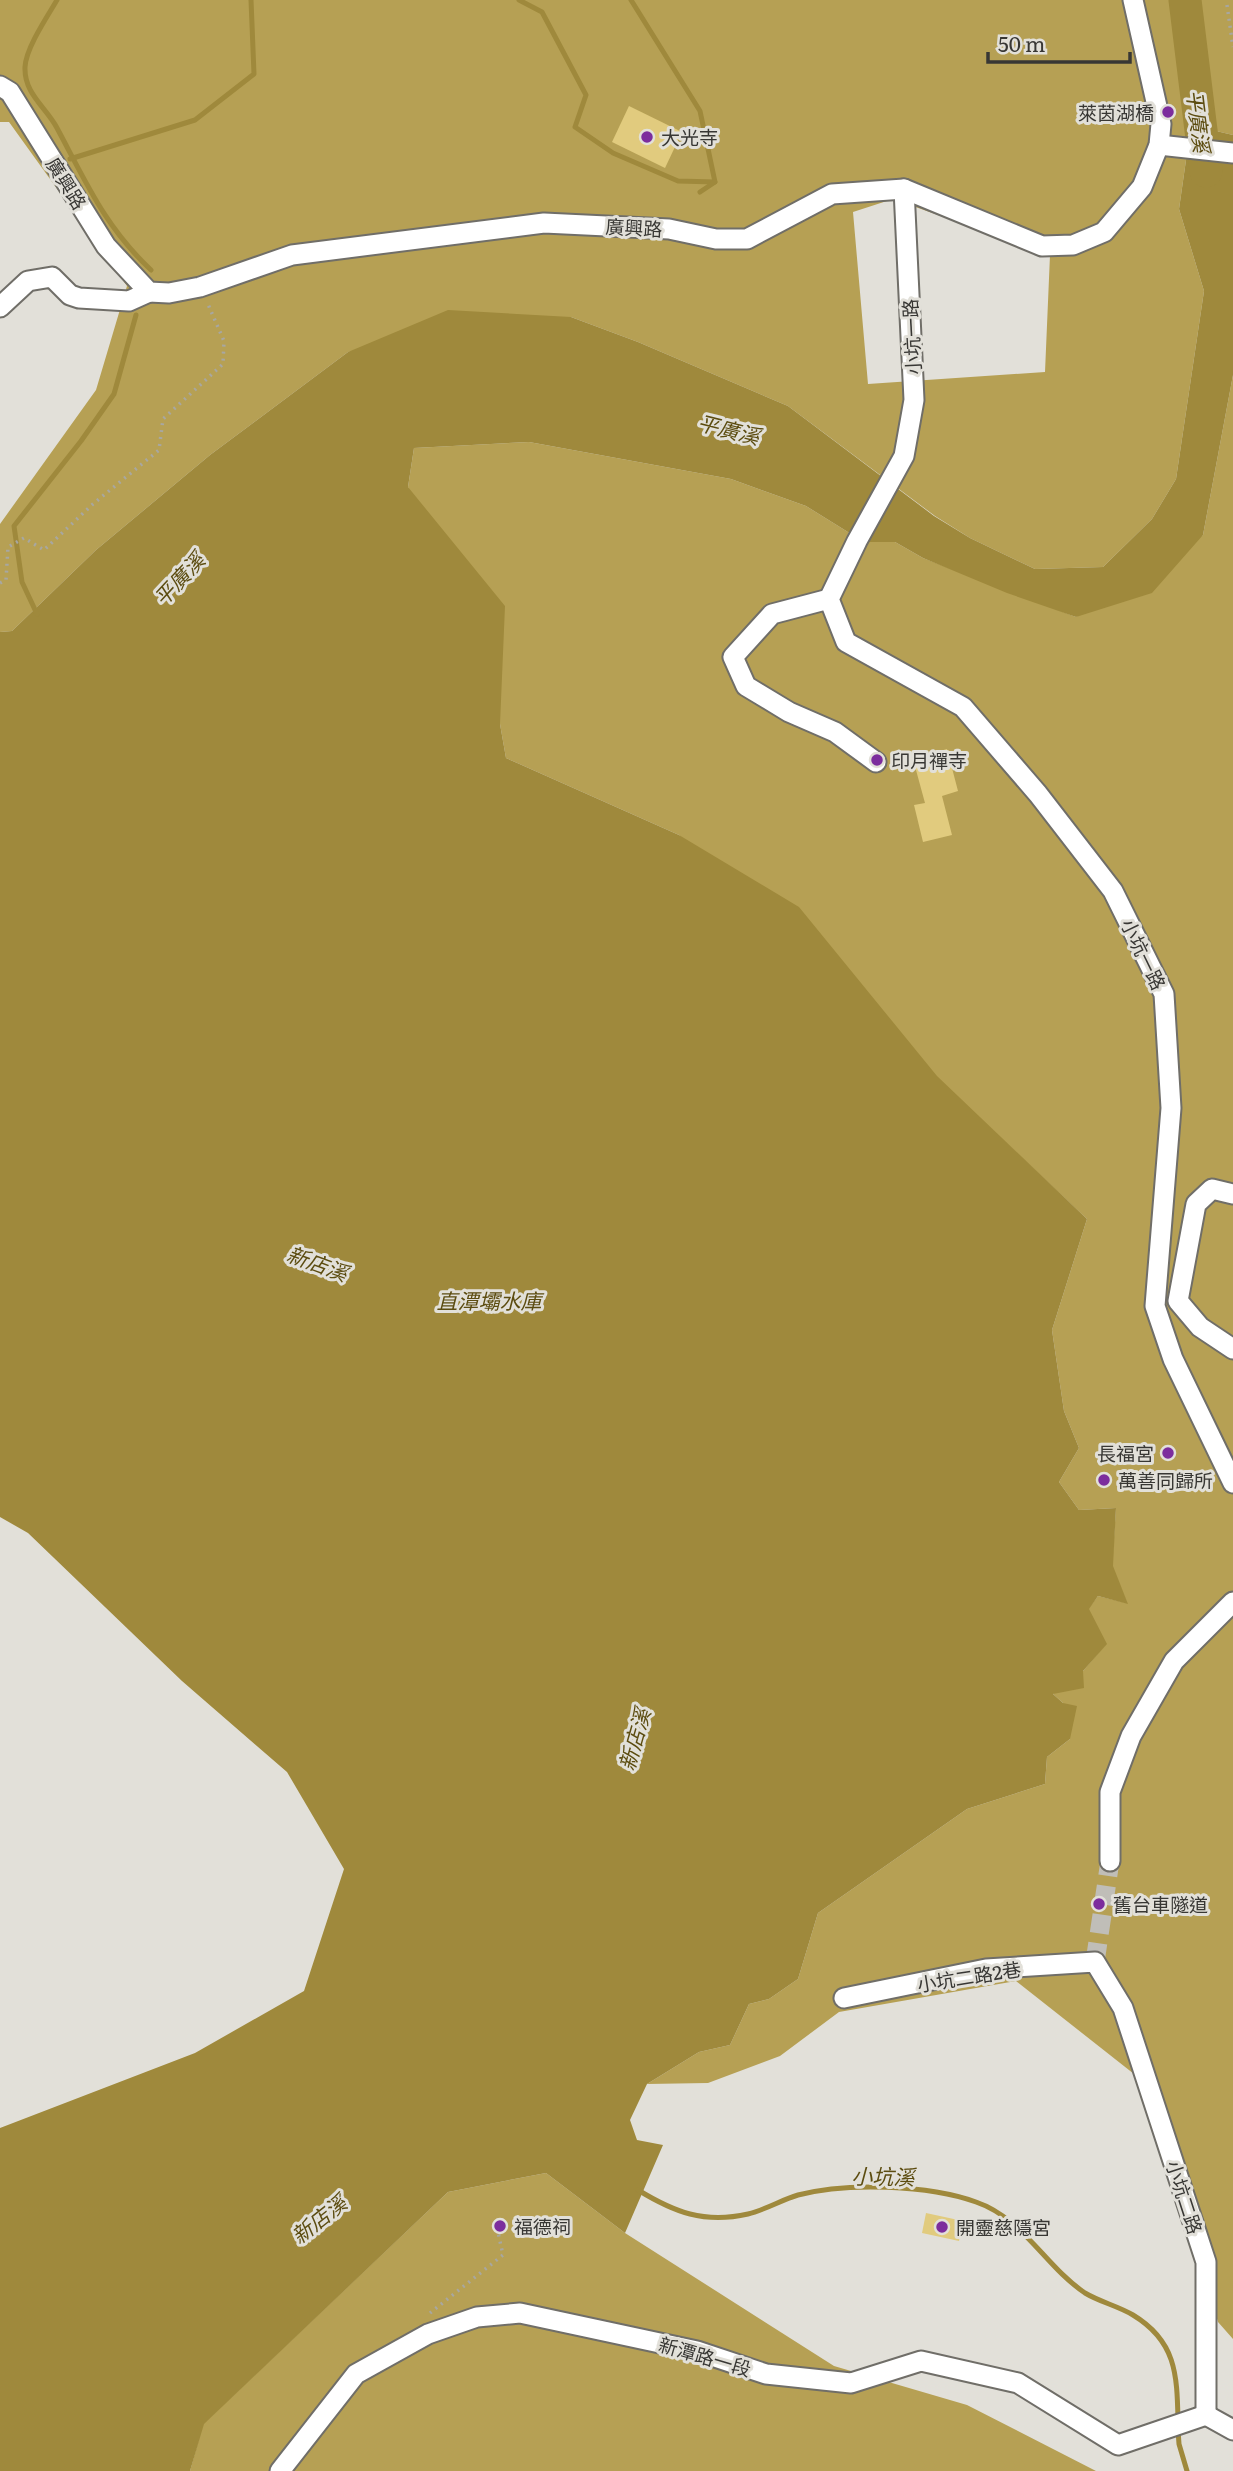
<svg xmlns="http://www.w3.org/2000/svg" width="1233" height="2471" viewBox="0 0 1233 2471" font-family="Literata,'Noto Sans TC',serif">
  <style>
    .forest { fill: #b6a054; fill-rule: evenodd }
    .water { fill: #9f893c }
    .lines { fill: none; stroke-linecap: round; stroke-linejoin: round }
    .stream { stroke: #9f893c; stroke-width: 5 }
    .river { stroke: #9f893c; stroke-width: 33 }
    .building { fill: #e1cb7e }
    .minor-tunnel { stroke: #c0beb8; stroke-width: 19; stroke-dasharray: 19 10; stroke-linecap: butt }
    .minor-casing { stroke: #706e68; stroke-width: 23 }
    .path { stroke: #a8a7a1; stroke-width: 3.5; stroke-dasharray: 2 5; stroke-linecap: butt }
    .minor { stroke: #fff; stroke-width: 19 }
    .poi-dot { fill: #7c2d9d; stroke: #e2e0d9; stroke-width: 2.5 }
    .labels { text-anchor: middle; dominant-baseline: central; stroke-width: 6; stroke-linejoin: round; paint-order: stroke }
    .poi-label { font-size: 19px; fill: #383734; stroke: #e2e0d9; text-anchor: start }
    .street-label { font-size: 19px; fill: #383734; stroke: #e2e0d9 }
    .water-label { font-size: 21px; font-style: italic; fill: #5c4c10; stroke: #e2e0d9 }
  </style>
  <rect width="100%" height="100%" fill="#e2e0d9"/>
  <!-- forest -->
  <g class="forest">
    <path d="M0,0H1233V135L1191,125L1179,209L1204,291L1176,479L1152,519L1103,567L1035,569L970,538L935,516L788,406L638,342L571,317L348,352L210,455L96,550L12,631L0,632V524L96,390L127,286L9,122H0ZM893,199L1050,255L1045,372L868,384L853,212Z"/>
    <polygon points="1233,375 1233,2339 1218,2322 1148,2085 1016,1981 839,2012 780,2056 708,2083 647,2084 699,2052 730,2045 749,2004 769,1999 798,1979 818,1913 967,1809 1045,1784 1047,1757 1070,1739 1063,1703 1053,1694 1083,1671 1106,1644 1088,1609 1098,1596 1127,1603 1112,1566 1116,1508 1079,1510 1059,1482 1079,1448 1064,1411 1052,1330 1087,1219 679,835 506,758 500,724 408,487 414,448 529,442 731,479 806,506 864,542 895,542 923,558 1076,617 1203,535"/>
    <polygon points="546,2173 625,2233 834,2366 967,2405 1096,2471 190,2471 203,2424 448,2192"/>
  </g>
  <!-- water -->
  <polygon class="water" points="1191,125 1233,135 1233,375 1203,535 1152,593 1076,617 1007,593 923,558 895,542 864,542 806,506 731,479 529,442 414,448 408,487 505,606 500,724 506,758 679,835 799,907 937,1076 1087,1219 1052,1330 1064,1411 1079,1448 1059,1482 1079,1510 1116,1508 1113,1566 1128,1604 1098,1596 1089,1609 1107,1644 1083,1671 1084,1688 1053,1694 1063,1703 1077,1706 1070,1739 1047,1757 1045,1784 967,1809 818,1913 798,1979 769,1999 749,2004 730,2045 699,2052 647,2084 630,2120 637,2140 663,2145 625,2233 546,2173 448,2192 204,2424 190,2471 0,2471 0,2128 195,2053 304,1991 344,1869 287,1772 182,1681 28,1533 0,1517 0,632 12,631 96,550 210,455 348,352 448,310 571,317 638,342 788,406 934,516 970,538 1035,569 1103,567 1152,519 1176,479 1204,291 1179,209"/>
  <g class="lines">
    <!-- stream -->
    <g class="stream">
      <path d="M57,0C47,17 26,48 25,67C24,94 46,107 57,128C86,182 105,227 151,270"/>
      <polyline points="519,0 542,12 586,95 575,127 613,153 678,181 715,182"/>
      <polyline points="631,0 700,111 715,182 700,192"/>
      <polyline points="70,159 195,120 254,74 251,0"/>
      <polyline points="37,614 22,582 14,526 81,441 114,394 136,315"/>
      <path d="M638,2190C674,2212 704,2224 748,2214C765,2210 781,2200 798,2195C847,2182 929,2185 976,2202C1023,2218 1045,2266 1085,2293C1100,2302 1118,2306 1133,2315C1176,2341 1177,2374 1178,2420"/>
      <polyline points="1178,2430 1179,2444 1187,2471"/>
    </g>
    <!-- river -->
    <polyline class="river" points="1185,0 1206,171"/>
  </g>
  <!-- building -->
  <g class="building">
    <polygon points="629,106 682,132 665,168 612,142"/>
    <polygon points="947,749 958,791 942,796 952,835 923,842 914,805 925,803 913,759"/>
    <polygon points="926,2213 963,2221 959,2241 922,2233"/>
  </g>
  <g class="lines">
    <!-- minor-tunnel -->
    <polyline class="minor-tunnel" points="1095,1962 1110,1861"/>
    <defs>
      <g id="minor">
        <polyline points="0,86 10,92 106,246 149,292 169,293 200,287 292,255 544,223 669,229 716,239 747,239 832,194 904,189 1042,246 1073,245 1104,232 1142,187 1159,145 1161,124 1133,0"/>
        <polyline points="1159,145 1233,153"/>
        <polyline points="904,189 914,400 904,456 857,541 829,599 846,642 963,707 1038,794 1113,891 1164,994 1171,1108 1155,1306 1173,1359 1233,1483"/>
        <polyline points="0,307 28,281 52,277 70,295 79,298 129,301 149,292"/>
        <polyline points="829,599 772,614 733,657 746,686 789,712 835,732 876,762"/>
        <polyline points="1233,1194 1212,1189 1196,1204 1178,1301 1200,1327 1233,1349"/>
        <polyline points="1110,1861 1110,1792 1131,1736 1174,1661 1233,1602"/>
        <polyline points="844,1998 986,1969 1095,1962 1123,2008 1206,2262 1206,2415"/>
        <polyline points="1206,2415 1233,2430"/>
        <polyline points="280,2471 356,2374 428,2334 477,2317 520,2313 697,2351 766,2374 851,2383 921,2361 1018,2383 1118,2445 1206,2415"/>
      </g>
    </defs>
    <!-- minor casing -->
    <use href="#minor" class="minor-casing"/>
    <!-- path -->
    <g class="path">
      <polyline points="1227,5 1233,47"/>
      <polyline points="0,583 6,580 8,547 24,538 44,550 93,504 159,450 163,419 223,364 224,341 207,302"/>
      <polyline points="430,2313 503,2255 498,2232"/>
    </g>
    <!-- minor -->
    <use href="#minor" class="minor"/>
  </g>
  <!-- markers -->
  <g class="poi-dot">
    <circle cx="1168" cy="112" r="7"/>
    <circle cx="647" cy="137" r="7"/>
    <circle cx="877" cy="760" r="7"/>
    <circle cx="1168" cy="1453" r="7"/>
    <circle cx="1104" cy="1480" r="7"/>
    <circle cx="1099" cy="1904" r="7"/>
    <circle cx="500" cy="2226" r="7"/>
    <circle cx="942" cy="2227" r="7"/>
  </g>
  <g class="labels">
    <!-- poi labels -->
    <g class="poi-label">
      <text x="1154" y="112" text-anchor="end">萊茵湖橋</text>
      <text x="661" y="137">大光寺</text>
      <text x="891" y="760">印月禪寺</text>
      <text x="1154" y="1453" text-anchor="end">長福宮</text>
      <text x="1118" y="1480">萬善同歸所</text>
      <text x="1113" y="1904">舊台車隧道</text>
      <text x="514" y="2226">福德祠</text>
      <text x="956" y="2227">開靈慈隱宮</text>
    </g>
    <!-- street labels -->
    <g class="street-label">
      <text transform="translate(67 183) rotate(58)">廣興路</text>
      <text transform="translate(634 227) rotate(3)">廣興路</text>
      <text transform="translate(911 337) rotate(-93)">小坑一路</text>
      <text transform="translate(1144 954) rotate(64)">小坑一路</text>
      <text transform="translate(969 1976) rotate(-9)">小坑二路2巷</text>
      <text transform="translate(1185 2197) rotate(72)">小坑二路</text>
      <text transform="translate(705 2356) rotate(16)">新潭路一段</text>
    </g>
    <!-- water labels -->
    <g class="water-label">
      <text transform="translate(1200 121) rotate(83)">平廣溪</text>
      <text transform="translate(729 428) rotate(14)">平廣溪</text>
      <text transform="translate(178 578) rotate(-47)">平廣溪</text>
      <text transform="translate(318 1262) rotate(20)">新店溪</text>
      <text x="489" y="1299">直潭壩水庫</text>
      <text transform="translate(633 1739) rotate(-74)">新店溪</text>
      <text transform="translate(883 2175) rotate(1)">小坑溪</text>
      <text transform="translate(318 2218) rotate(-38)">新店溪</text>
    </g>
  </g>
  <!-- scale -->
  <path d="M988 52v10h142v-10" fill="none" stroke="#383734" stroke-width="3.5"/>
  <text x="998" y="52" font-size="21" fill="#383734" stroke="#e2e0d9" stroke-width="5" paint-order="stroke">50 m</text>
</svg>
